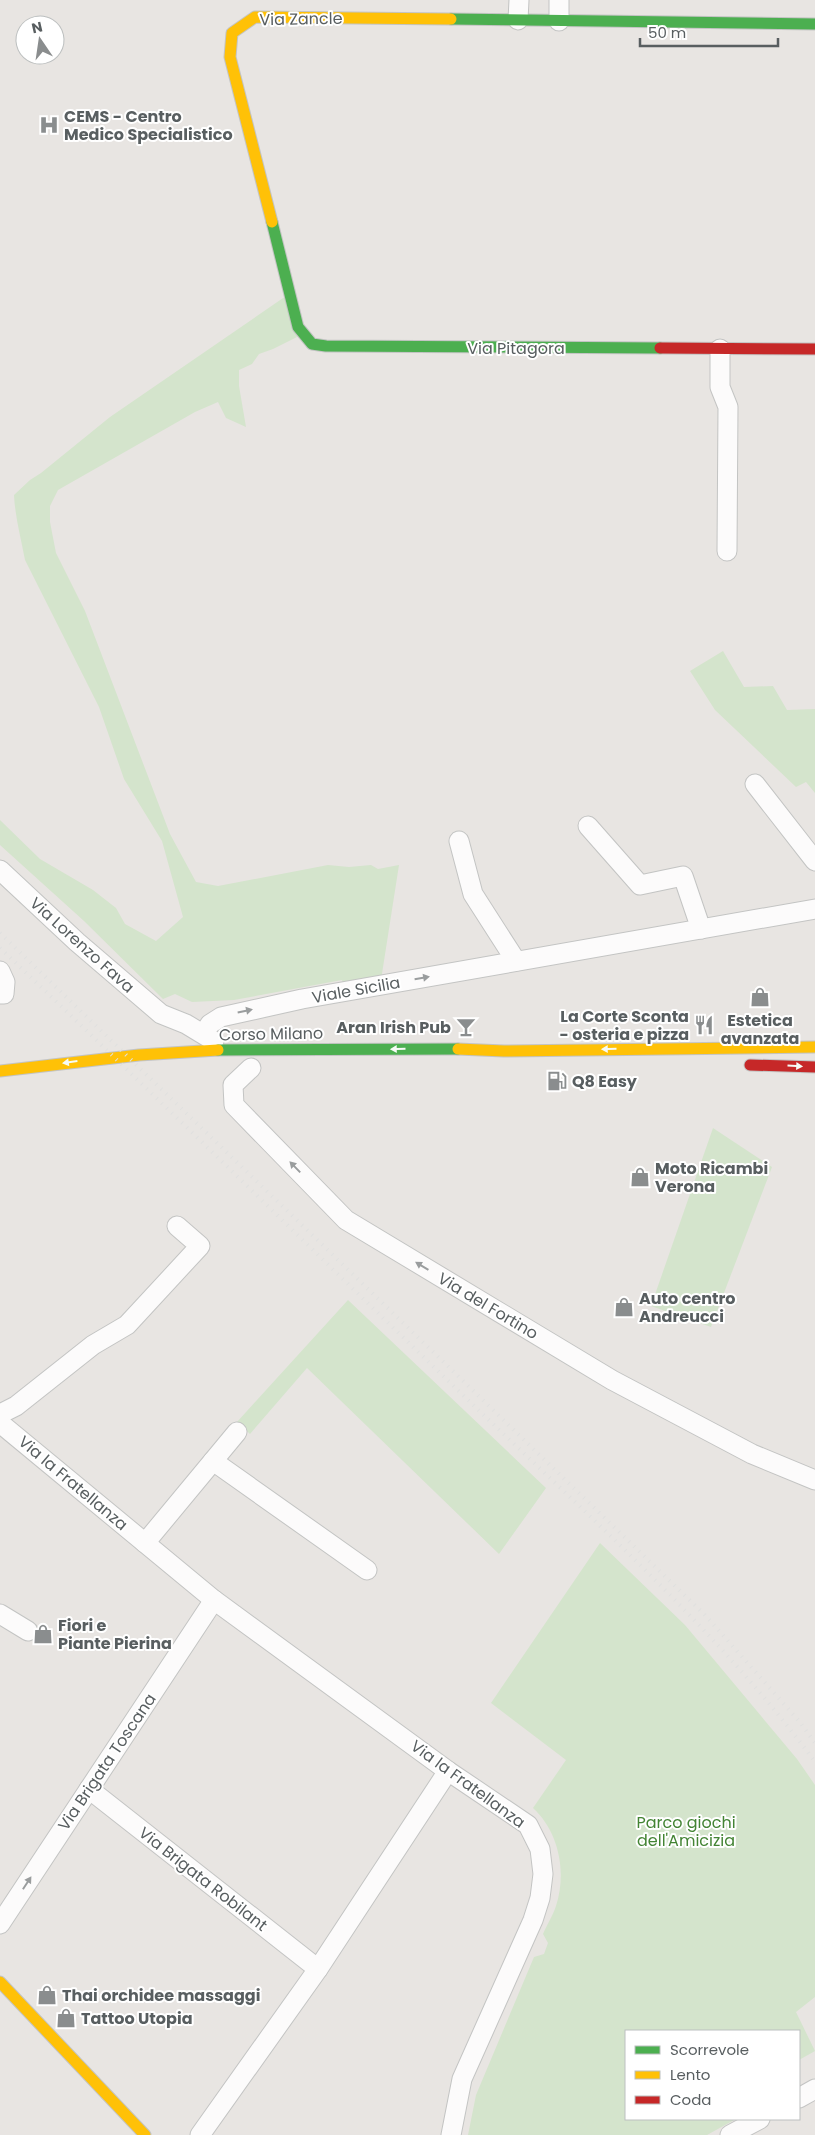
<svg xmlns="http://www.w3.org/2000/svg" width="815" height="2135" viewBox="0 0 815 2135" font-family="Poppins,sans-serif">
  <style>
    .green { fill: #d4e4cc }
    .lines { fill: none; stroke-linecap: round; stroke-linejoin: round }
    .street-casing { stroke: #c3c4c3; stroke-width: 21 }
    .fast-casing { stroke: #c3c4c3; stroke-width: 13 }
    .slow-casing { stroke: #c3c4c3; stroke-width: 13 }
    .jam-casing { stroke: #c3c4c3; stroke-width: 13 }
    .street { stroke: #fcfbfb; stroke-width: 19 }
    .fast { stroke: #4caf50; stroke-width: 11 }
    .slow { stroke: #ffc107; stroke-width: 11 }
    .jam { stroke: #c62828; stroke-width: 11 }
    .rail { stroke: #e0e0df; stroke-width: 4; stroke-dasharray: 1 6; stroke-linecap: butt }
    .oneway { fill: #9a9d9e }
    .oneway2 { fill: #f6fbf6 }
    .labels { text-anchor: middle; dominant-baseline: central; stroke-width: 4; stroke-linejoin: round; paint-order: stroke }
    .street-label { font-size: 16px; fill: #585e60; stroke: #fff }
    .poi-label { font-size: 16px; font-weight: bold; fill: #585e60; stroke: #fff; text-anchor: start }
    .park-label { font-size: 16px; fill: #438434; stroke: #fff }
  </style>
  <rect width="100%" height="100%" fill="#e8e5e2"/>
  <!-- green -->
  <g class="green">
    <path d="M286,296L297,337L273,349L259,354L252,364L239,370V386L246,427L226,418L218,402L195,412L58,490L50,506V522L56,553L85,611L170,834L196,882L218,886L328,865L349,867L371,865L378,869L399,865L381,980L344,988L342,980L234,1000L192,1002L175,994L163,999L84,921L0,845V820L40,859L93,890L116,908L125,924L156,941L183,917L162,841L124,779L99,707L25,560C21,538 15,517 14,495L30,480L41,473L110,417Z"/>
    <polygon points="723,651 744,687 773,686 787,710 815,709 815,793 806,782 796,787 715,710 690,671"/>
    <polygon points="713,1128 772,1167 711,1327 651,1306"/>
    <polygon points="348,1300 546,1488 499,1554 307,1368 250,1434 237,1422"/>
    <path d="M600,1543L685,1625L797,1759L815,1785V1997L796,2012L815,2051L799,2060V2031H626V2119H736L707,2135H468L476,2095L534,1957L544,1954L548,1943L543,1934C547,1925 553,1915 556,1906C567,1872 559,1832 533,1808L566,1760L491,1703Z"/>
  </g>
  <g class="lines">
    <defs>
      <g id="street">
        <polyline points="518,20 519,0"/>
        <polyline points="559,21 559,0"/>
        <polyline points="720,349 720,387 728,407 727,551"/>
        <polyline points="755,784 815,861"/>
        <polyline points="588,826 640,885 683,876 701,929"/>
        <polyline points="459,841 473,894 516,961"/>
        <polyline points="0,870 77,942 161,1014 186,1024 214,1041"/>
        <polyline points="0,971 5,982 4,994 0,994"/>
        <polyline points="204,1033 210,1024 221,1017 302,999 815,909"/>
        <polyline points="251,1068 233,1085 234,1105 346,1220 612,1380 752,1454 815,1480"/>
        <polyline points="0,1414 16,1406 93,1345 127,1325 200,1246 177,1226"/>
        <polyline points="0,1423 214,1600 448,1771 528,1825 540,1849 543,1874 540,1898 533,1920 462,2079 451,2135"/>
        <polyline points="213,1461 367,1570"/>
        <polyline points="145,1543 237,1432"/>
        <polyline points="0,1614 28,1631"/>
        <polyline points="89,1789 318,1969"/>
        <polyline points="0,1924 214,1600"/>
        <polyline points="799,2098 815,2089"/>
        <polyline points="200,2135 318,1969 448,1771"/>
        <polyline points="730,2135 760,2119"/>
      </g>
      <g id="fast">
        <polyline points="451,19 815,24"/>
        <polyline points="272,222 298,327 312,344 326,346 660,348"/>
        <polyline points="218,1050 458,1049"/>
      </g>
      <g id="slow">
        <polyline points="272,222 230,57 232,33 255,17 451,19"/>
        <polyline points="458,1049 504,1051 815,1047"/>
        <polyline points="0,1071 139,1055 218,1050"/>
        <polyline points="0,1982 145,2135"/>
      </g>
      <g id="jam">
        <polyline points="660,348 815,349"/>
        <polyline points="750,1065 815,1067"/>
      </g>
    </defs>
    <!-- street casing -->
    <use href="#street" class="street-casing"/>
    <!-- fast casing -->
    <use href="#fast" class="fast-casing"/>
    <!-- slow casing -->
    <use href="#slow" class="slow-casing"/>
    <!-- jam casing -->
    <use href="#jam" class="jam-casing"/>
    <!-- street -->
    <use href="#street" class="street"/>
    <!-- fast -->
    <use href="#fast" class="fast"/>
    <!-- slow -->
    <use href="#slow" class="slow"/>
    <!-- jam -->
    <use href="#jam" class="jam"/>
    <!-- rail -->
    <g class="rail">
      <polyline points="0,933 705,1615 799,1721 815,1743"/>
      <path d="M0,948C157,1097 311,1249 467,1399C585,1513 718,1630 815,1762"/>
    </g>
  </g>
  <!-- one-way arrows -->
  <defs><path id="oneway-solid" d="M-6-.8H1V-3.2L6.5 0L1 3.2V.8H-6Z" transform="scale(1.25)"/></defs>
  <g class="oneway">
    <use href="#oneway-solid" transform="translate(422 978) rotate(-10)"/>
    <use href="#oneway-solid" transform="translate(245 1011) rotate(-12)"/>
    <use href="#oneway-solid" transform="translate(295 1167) rotate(-134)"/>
    <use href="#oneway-solid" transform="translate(422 1266) rotate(-149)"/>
    <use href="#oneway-solid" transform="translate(27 1883) rotate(-57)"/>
  </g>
  <g class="oneway2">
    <use href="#oneway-solid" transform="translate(398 1049) rotate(179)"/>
    <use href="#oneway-solid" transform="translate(609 1049) rotate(179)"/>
    <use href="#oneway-solid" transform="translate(70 1062) rotate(172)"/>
    <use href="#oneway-solid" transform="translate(795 1066) rotate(3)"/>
  </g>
  <!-- icons -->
  <defs>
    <symbol id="hospital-bare" viewBox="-9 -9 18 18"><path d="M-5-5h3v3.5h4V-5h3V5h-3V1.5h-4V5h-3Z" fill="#8a8d8e" stroke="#fff" stroke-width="2.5" paint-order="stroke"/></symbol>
    <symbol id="shop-bare" viewBox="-9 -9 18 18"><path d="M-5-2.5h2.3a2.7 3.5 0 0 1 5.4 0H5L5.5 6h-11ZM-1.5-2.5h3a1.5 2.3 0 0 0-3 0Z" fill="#8a8d8e" stroke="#fff" stroke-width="2.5" paint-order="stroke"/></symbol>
    <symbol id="restaurant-bare" viewBox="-9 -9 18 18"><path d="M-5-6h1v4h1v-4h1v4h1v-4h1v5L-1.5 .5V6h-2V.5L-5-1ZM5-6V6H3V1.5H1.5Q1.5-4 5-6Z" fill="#8a8d8e" stroke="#fff" stroke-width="2.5" paint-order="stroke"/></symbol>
    <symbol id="bar-bare" viewBox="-9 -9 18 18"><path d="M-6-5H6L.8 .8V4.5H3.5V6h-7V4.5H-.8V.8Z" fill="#8a8d8e" stroke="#fff" stroke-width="2.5" paint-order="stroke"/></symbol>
    <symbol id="fuel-bare" viewBox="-9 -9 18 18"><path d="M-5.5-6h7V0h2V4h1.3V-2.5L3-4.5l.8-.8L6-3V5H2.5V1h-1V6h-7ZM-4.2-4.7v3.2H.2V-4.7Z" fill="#8a8d8e" stroke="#fff" stroke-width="2.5" paint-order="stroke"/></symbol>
  </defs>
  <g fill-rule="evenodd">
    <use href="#hospital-bare" x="35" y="111" width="28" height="28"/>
    <use href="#shop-bare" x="746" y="983" width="28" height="28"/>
    <use href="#restaurant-bare" x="690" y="1011" width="28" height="28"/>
    <use href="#bar-bare" x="452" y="1013" width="28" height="28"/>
    <use href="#fuel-bare" x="543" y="1067" width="28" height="28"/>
    <use href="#shop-bare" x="626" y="1163" width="28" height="28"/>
    <use href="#shop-bare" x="610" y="1293" width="28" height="28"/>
    <use href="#shop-bare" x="29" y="1620" width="28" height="28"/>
    <use href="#shop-bare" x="33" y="1981" width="28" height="28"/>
    <use href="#shop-bare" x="52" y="2004" width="28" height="28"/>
  </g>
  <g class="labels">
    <!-- street labels -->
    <g class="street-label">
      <text transform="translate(301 19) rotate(-1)">Via Zancle</text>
      <text x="516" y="348">Via Pitagora</text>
      <text transform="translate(82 945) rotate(42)">Via Lorenzo Fava</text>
      <text transform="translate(356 990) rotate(-10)">Viale Sicilia</text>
      <text transform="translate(271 1034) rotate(-1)">Corso Milano</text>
      <text transform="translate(488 1306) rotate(31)">Via del Fortino</text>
      <text transform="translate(73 1483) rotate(40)">Via la Fratellanza</text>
      <text transform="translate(107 1762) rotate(-56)">Via Brigata Toscana</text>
      <text transform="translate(468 1784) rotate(36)">Via la Fratellanza</text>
      <text transform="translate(203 1879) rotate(38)">Via Brigata Robilant</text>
    </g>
    <!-- poi labels -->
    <g class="poi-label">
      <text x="64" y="116">CEMS - Centro<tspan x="64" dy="18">Medico Specialistico</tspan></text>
      <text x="689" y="1016" text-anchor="end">La Corte Sconta<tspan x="689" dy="18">- osteria e pizza</tspan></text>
      <text x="760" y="1020" text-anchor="middle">Estetica<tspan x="760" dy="18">avanzata</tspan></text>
      <text x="451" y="1027" text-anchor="end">Aran Irish Pub</text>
      <text x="572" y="1081">Q8 Easy</text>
      <text x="655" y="1168">Moto Ricambi<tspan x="655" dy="18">Verona</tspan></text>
      <text x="639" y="1298">Auto centro<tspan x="639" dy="18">Andreucci</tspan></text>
      <text x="58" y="1625">Fiori e<tspan x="58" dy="18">Piante Pierina</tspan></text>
      <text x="62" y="1995">Thai orchidee massaggi</text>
      <text x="81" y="2018">Tattoo Utopia</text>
    </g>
    <!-- park labels -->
    <g class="park-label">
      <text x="686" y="1822">Parco giochi<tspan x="686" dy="18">dell'Amicizia</tspan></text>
    </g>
  </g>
  <!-- legend -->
  <rect x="625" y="2030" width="175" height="90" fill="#ffffff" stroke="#bcbfbf"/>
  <rect x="635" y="2046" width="25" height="8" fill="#4caf50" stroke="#bcbfbf"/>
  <text x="670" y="2055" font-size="15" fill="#585e60">Scorrevole</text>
  <rect x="635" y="2071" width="25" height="8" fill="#ffc107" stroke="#bcbfbf"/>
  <text x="670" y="2080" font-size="15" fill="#585e60">Lento</text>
  <rect x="635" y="2096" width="25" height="8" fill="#c62828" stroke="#bcbfbf"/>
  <text x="670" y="2105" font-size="15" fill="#585e60">Coda</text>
  <!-- north arrow -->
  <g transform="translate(40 40) rotate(347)"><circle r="24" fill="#ffffff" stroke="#bcbfbf"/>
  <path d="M0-4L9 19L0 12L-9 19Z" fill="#8a8d8e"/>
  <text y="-8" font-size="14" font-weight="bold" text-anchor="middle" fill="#585e60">N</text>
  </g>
  <!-- scale -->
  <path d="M640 38v8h138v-8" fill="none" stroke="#585e60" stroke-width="2.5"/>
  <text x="648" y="38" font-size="15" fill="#585e60" stroke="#ffffff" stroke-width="4" paint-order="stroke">50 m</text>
</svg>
